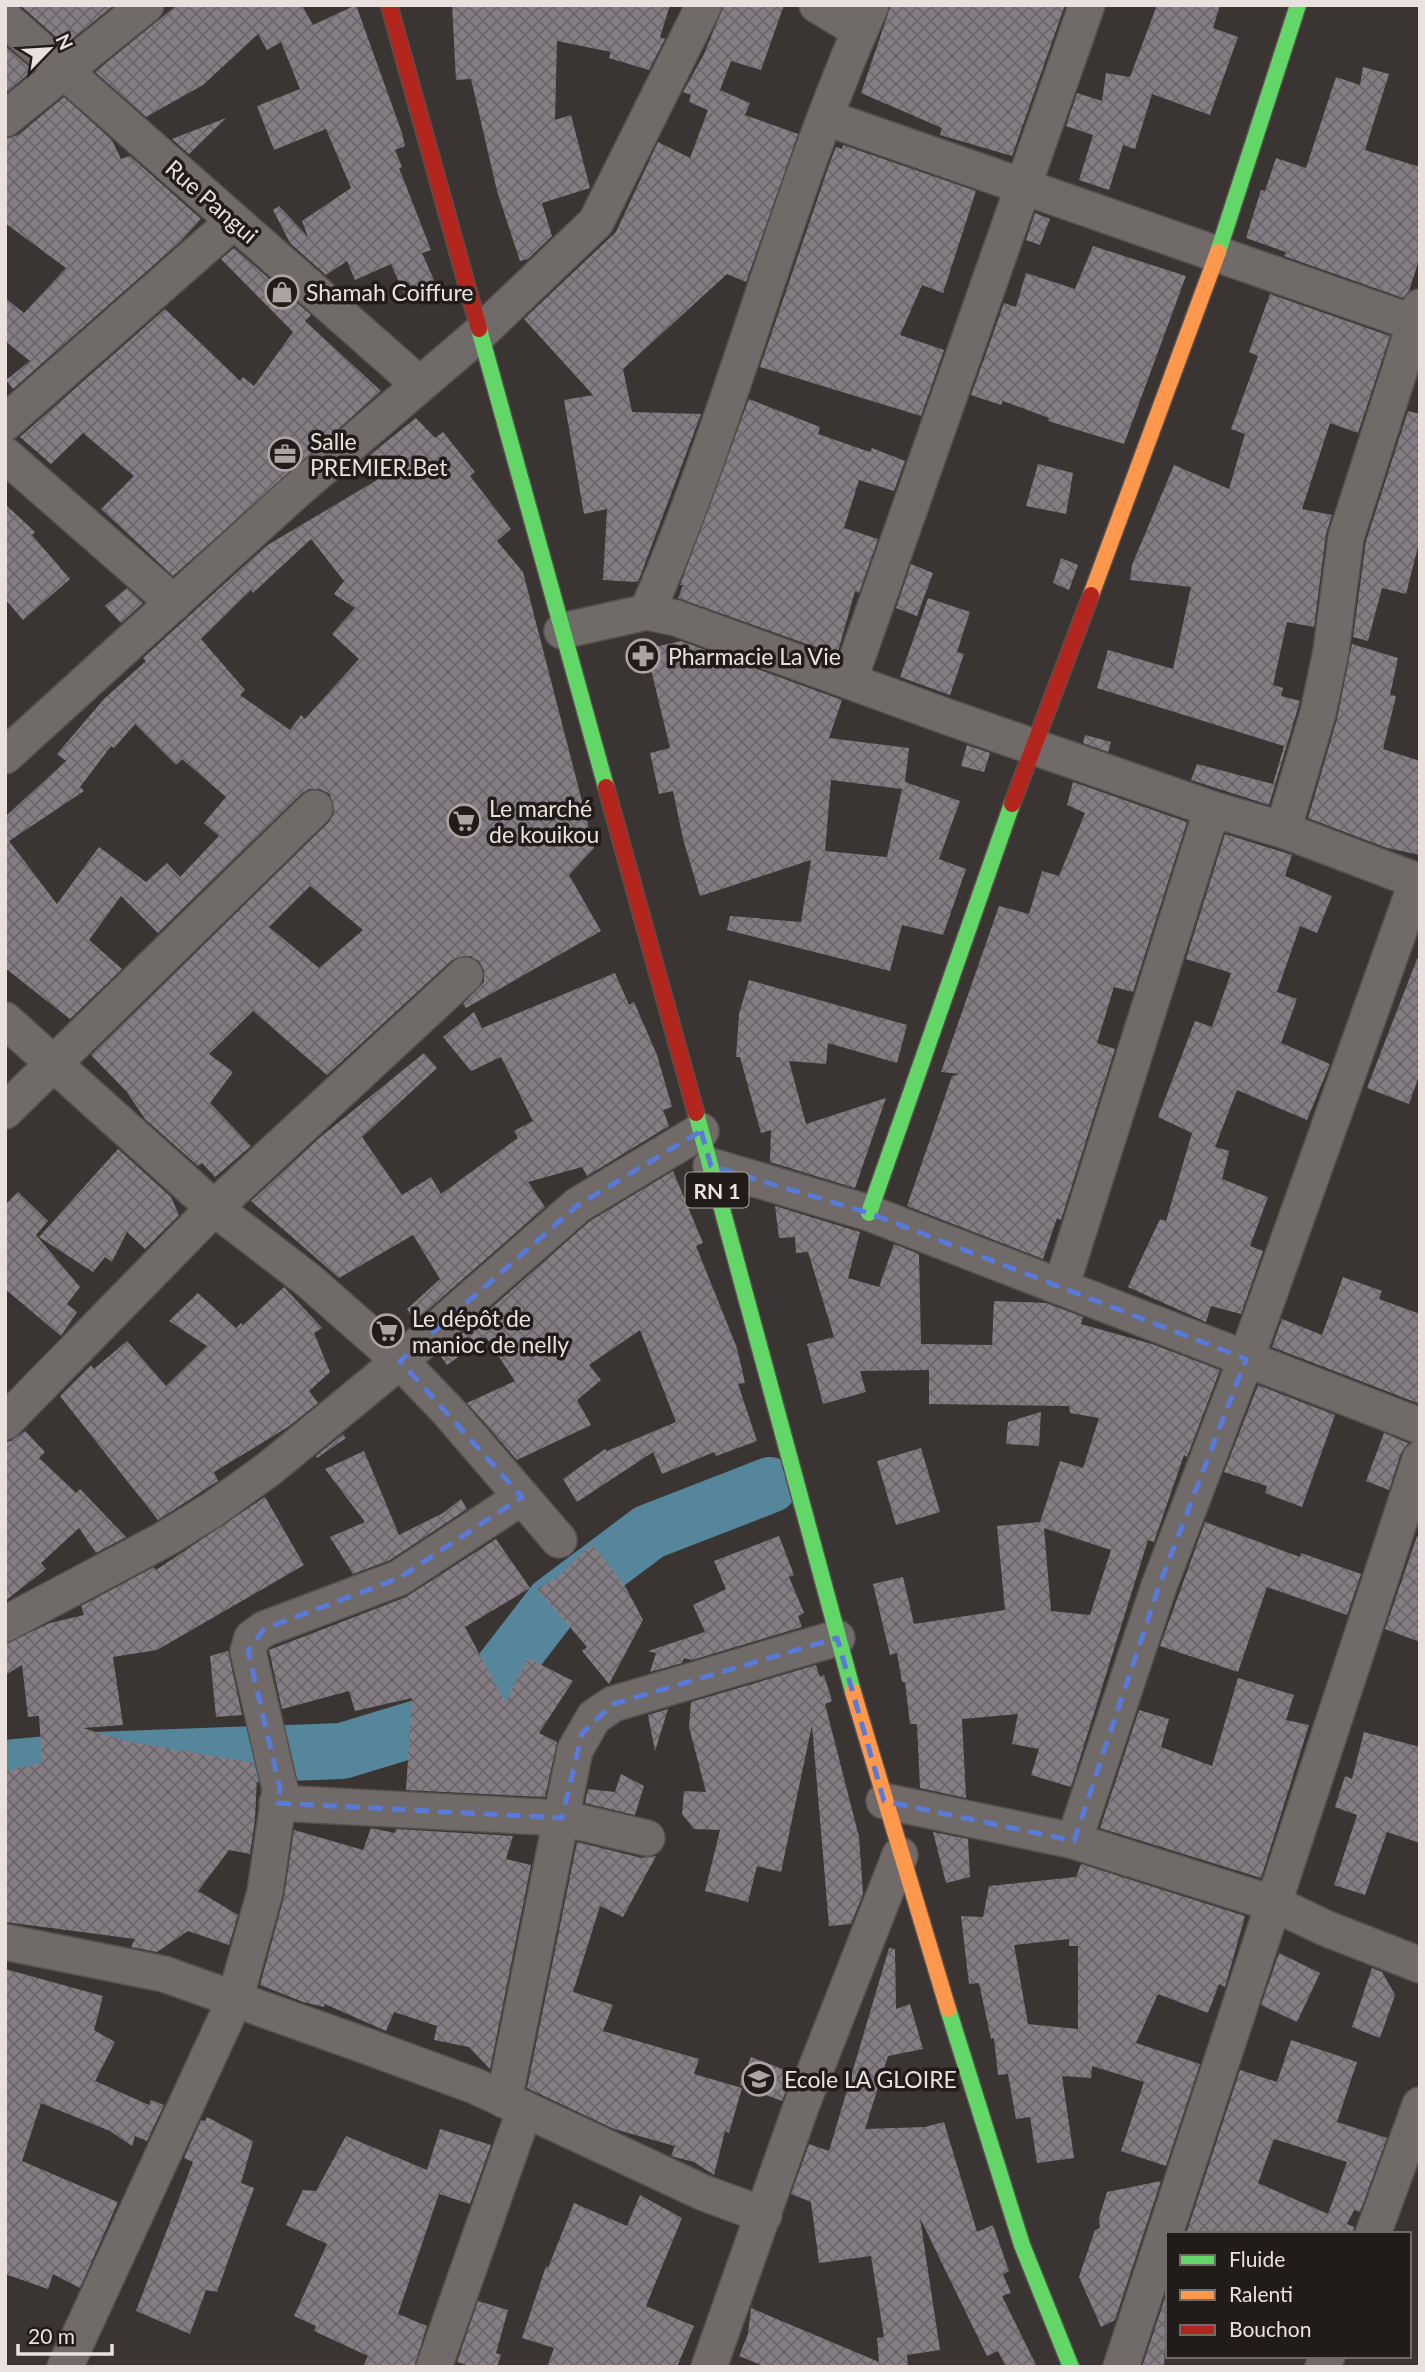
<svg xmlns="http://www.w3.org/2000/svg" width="1425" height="2372" viewBox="0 0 1425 2372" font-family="Lato,sans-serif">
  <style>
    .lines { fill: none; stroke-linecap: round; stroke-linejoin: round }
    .river { stroke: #56869b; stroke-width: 56 }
    .building { fill: url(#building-cross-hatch); fill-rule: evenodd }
    .street-casing { stroke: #55504e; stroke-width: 38 }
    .fast-casing { stroke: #55504e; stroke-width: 19 }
    .slow-casing { stroke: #55504e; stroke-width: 19 }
    .jam-casing { stroke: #55504e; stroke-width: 19 }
    .street { stroke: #706b69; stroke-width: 35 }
    .fast { stroke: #63d668; stroke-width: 16 }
    .slow { stroke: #ff974d; stroke-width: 16 }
    .jam { stroke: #b3261e; stroke-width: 16 }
    .marked { fill: none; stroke: #5a7ada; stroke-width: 5; stroke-dasharray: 14 9; stroke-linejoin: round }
    .labels { text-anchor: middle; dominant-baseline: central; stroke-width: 7; stroke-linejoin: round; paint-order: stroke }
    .shield { fill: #211c1a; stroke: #aca6a3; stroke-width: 2 }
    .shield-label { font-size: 21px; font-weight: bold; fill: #e8e1de }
    .street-label { font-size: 23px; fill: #e8e1de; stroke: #211c1a }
    .poi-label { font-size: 23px; fill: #e8e1de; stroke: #211c1a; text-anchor: start }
  </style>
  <defs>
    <pattern id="building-cross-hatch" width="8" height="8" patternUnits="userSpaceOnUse" patternTransform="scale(1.75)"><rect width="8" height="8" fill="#847d84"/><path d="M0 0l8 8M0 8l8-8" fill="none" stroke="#6b666a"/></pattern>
  </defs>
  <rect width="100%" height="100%" fill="#3a3432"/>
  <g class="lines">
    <!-- river -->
    <polyline class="river" points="5,1768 94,1760 342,1751 431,1724 499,1674 553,1604 649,1532 770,1485"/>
  </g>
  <!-- building -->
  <g class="building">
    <polygon points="20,5 114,5 65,45"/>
    <polygon points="177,5 302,5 313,25 356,5 402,133 405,146 395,150 402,167 399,168 431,250 422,253 437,287 407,300 391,264 355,280 347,261 326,275 290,243 273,210 279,206 308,237 302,221 351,188 326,129 274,150 257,106 300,89 281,42 267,50 258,34 203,85 146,117 95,72"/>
    <polygon points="452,5 670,5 660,37 665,39 649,70 609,58 611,52 557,41 555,120 571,115 590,188 542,203 552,236 528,259 520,261 497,191 471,79 456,80"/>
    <polygon points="724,5 784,5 761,70 731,61 720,90 750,103 745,115 798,134 746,282 727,274 623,369 632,412 701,414 638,582 603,580 607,509 584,514 564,400 593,395 524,319 616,232 658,142 690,158 708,110 689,102 691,95 683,92 704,54"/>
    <polygon points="891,5 1065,5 1012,156 940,135 942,128 861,93"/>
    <polygon points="1157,5 1220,5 1213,28 1238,37 1210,115 1152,94 1135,149 1123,145 1109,190 1079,180 1093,135 1066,126 1077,93 1102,101 1106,73 1130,77"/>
    <polygon points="5,46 33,70 6,93 5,92"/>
    <polygon points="1363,67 1389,74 1365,150 1420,167 1420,257 1409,291 1403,298 1284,256 1286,252 1246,238 1261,190 1265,191 1276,158 1306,168 1336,77 1360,85"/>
    <polygon points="64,97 112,140 121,159 130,156 201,219 180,242 13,389 6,380 30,361 5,341 5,298 24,313 66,268 5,223 5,139 18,135"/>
    <polygon points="226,118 189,154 172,139"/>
    <polygon points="843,145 976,191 943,293 922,285 900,335 944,350 921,416 760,367 830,162 836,147 842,149"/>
    <polygon points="1035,213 1050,219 1040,245 1026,240"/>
    <polygon points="1093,246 1186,276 1124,444 1048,421 1049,418 1003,401 1001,405 971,395 1004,303 1016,307 1026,273 1075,289"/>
    <polygon points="234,248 311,315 305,321 381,391 173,576 101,509 134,476 83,433 51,464 20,437 165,309 240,381 243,377 254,386 293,332 221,259"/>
    <polygon points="1270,294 1390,336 1358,433 1330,423 1302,509 1332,515 1326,534 1314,627 1287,622 1273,685 1283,688 1281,696 1300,701 1269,805 1191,780 1197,764 1273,784 1284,746 1097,688 1108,650 1173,669 1191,587 1130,580 1132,565 1174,465 1229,489 1245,434 1231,429 1258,356 1249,352"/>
    <polygon points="749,399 820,427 818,434 870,452 872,448 905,461 894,491 859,480 844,528 878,539 859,593 855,591 837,655 678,598 683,585 680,585"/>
    <polygon points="1408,411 1420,414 1420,539 1406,594 1382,588 1368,641 1353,637 1366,541"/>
    <path d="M416,418L435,438L443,432L475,472L470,476L511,529L497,541L523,572L594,848L569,875L601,931L466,1008L463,1004L484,982V970L479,961L470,956L452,960L327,1075L253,1011L209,1054L233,1072L210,1103L251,1146L215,1177L202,1163L198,1166L145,1119L126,1091L91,1055L329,822L334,813L330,794L320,789H309L301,794L158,933L121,896L89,940L122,969L70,1019L5,968V817L66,761L57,754L104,699L146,661L143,658L266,546L377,480L362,461ZM311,539L344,581L334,594L355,608L332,634L359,659L305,719L301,715L290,730L240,695L245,690L201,639L251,590L253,593ZM135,724L176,765L182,759L226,797L204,823L219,836L180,877L167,863L146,882L99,847L57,904L9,841L84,791L80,787L111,746L114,748ZM310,886L363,930L319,968L269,927Z"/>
    <polygon points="1038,464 1073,473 1066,514 1026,506"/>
    <polygon points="5,504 35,532 32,535 70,579 23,620 5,599"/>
    <polygon points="1061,558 1078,565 1069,590 1053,583"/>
    <polygon points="911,564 933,573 917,616 896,608"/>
    <polygon points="127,588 143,603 121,623 105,606"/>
    <polygon points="928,598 970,612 957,652 964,654 950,695 900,677"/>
    <path d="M681,641L842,700L829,738L909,748L905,782L960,801L939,859L966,869L943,935L902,925L890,971L727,930L730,916L801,922L811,860L700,896L683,839L673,791L659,794L650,753L670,748L646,649ZM831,780L902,789L887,857L825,851Z"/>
    <polygon points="1352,644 1398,658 1390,695 1396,696 1383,749 1420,761 1420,855 1387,848 1308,818 1337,719"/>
    <polygon points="1085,735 1111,742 1108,752 1083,743"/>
    <polygon points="967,745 990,753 984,772 961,766"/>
    <polygon points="1073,782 1187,822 1133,992 1114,987 1097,1043 1115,1049 1061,1220 1057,1218 1043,1259 907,1206 952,1076 960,1074 941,1072 999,906 1029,914 1042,871 1059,876 1085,813 1067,805"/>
    <polygon points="1225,834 1292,855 1285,876 1332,896 1317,933 1300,926 1277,992 1297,999 1281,1043 1330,1064 1307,1120 1237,1090 1215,1147 1229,1151 1222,1179 1268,1197 1250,1246 1263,1251 1241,1314 1211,1306 1206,1322 1128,1287 1160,1219 1166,1221 1192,1133 1158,1117 1195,1021 1212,1027 1231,973 1186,959"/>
    <polygon points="1417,959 1420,959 1420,1073 1409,1104 1367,1088"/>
    <polygon points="615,973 629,1005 634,1002 657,1055 672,1107 663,1110 669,1126 587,1176 582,1167 528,1182 545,1207 415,1321 407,1309 440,1279 413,1235 339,1278 251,1201 318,1139 424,1053 437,1068 362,1137 402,1195 431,1177 441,1194 518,1138 514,1131 533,1121 501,1057 471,1071 443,1037 474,1012 482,1028"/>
    <polygon points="749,980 907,1025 897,1063 828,1043 826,1064 789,1061 806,1124 886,1098 855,1188 770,1162 771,1130 761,1133 740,1057 736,1057 739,1014"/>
    <polygon points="118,1149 171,1197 179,1215 145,1249 127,1232 112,1262 105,1257 93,1272 39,1237"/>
    <polygon points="673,1171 703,1243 696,1246 737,1348 745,1383 738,1384 757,1441 716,1456 714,1452 662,1474 653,1452 577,1502 563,1479 605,1449 607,1451 676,1422 640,1330 589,1365 601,1380 577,1400 591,1425 517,1460 467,1403 515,1381 486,1337 447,1365 439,1354 590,1221"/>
    <polygon points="18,1192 48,1221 36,1235 80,1287 67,1304 77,1312 61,1336 5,1289 5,1205"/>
    <path d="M775,1206L860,1232L848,1278L879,1287L894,1244L919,1254L921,1344L992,1345L994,1301L1046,1303L1083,1317L1081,1324L1152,1344L1220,1370L1187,1457L1184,1455L1154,1542L1148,1540L1071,1787L1031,1775L1039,1749L1012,1744L1018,1714L962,1719L966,1798L920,1788L917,1724H910L905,1682H902L897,1653L890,1655L873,1584L903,1577L914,1624L1005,1610L997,1526L1040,1522L1060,1461L1083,1468L1099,1418L1070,1413L1069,1406L929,1404V1370L860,1371L866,1392L823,1404L807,1344L834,1337L808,1252L796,1253L795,1237L779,1238ZM1044,1528L1111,1550L1090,1615L1051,1611Z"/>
    <polygon points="1343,1277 1382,1291 1379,1299 1420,1314 1420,1404 1272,1347 1282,1319 1322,1335"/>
    <polygon points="284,1287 322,1328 314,1333 330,1372 309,1391 318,1403 288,1427 214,1472 218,1481 158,1520 60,1396 91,1365 94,1369 127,1341 166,1386 207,1346 169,1321 198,1293 236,1328 241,1323 243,1325"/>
    <polygon points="1258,1385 1335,1415 1302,1507 1265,1493 1267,1486 1224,1472"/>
    <polygon points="1041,1412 1039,1446 1006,1444 1008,1422"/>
    <polygon points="25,1431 45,1452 39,1458 76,1493 80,1489 126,1537 96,1553 79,1528 41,1563 46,1569 5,1601 5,1442 11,1441"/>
    <polygon points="1384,1433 1408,1443 1401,1453 1389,1490 1366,1481"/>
    <polygon points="343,1434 346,1438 317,1458 316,1456"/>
    <polygon points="921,1448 940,1512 896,1525 877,1461"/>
    <polygon points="364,1451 399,1535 443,1513 461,1499 467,1509 390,1560 353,1574 330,1537 365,1522 325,1469"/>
    <polygon points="265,1497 304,1565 157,1650 113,1657 123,1725 83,1728 125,1741 253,1763 257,1777 255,1819 250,1854 229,1850 198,1891 238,1915 229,1945 188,1931 157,1952 131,1947 135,1939 5,1922 5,1771 42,1763 39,1716 28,1717 22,1665 5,1675 5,1644 50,1623 84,1615 81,1606 154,1567 156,1570"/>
    <polygon points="1205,1522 1300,1557 1301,1553 1361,1574 1347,1615 1267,1587 1238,1672 1160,1646"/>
    <polygon points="779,1536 794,1575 789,1577 804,1613 798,1616 802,1627 692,1660 684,1658 682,1663 650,1672 656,1653 648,1651 705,1632 693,1605 726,1589 714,1561"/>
    <polygon points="1417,1536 1420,1537 1420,1642 1385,1629"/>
    <polygon points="496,1539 530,1588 465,1627 505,1702 528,1658 573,1681 539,1733 557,1742 545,1797 406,1790 412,1698 355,1711 349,1691 282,1709 269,1650 406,1597"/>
    <polygon points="592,1544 625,1586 643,1620 609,1684 582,1651 587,1647 537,1589 558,1577"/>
    <polygon points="228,1651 242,1715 216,1717 210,1656"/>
    <polygon points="816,1665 820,1677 824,1675 832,1701 825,1704 859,1837 863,1894 851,1924 829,1926 812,1725 781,1872 757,1866 748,1902 705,1891 720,1830 694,1829 682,1814 684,1791 706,1792 689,1727 691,1702"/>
    <polygon points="1238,1678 1294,1695 1286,1720 1309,1725 1261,1878 1100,1828 1139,1710 1169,1719 1161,1747 1212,1766"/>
    <polygon points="668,1709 655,1751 648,1715"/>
    <polygon points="1364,1732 1420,1747 1420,1843 1387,1832 1365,1895 1334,1885 1357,1815 1335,1807 1345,1776 1352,1779"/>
    <polygon points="621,1774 644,1786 635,1815 585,1803 588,1789 615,1792"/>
    <polygon points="371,1828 395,1833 396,1829 513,1836 506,1859 531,1865 490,2069 469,2047 434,2040 437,2026 394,2012 386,2031 325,2004 324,2007 303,2002 260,1985 284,1897 294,1830 363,1850"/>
    <polygon points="933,1832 968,1839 970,1877 946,1883"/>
    <polygon points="577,1842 642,1858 656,1856 623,1917 600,1906 573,1992 613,2005 603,2031 699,2059 694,2074 742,2088 729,2133 725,2131 714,2175 694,2162 671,2156 675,2146 614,2129 527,2088"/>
    <path d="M1081,1864L1245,1916L1225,1987L1219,1984L1208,2013L1158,1994L1136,2043L1200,2064L1166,2166L1121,2151L1144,2082L1092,2066L1091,2078L1062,2076L1074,2158L1037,2163L1030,2117L1016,2119L1008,2074L998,2075L994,2038L991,2039L979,1983L969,1984L961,1916L983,1917L989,1886L1076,1877ZM1069,1939V1946H1078V2029L1028,2024L1014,1945Z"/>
    <polygon points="889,1948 895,1949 896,2009 910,2004 923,2049 888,2056 865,2129 925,2127 944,2122 977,2232 993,2225 1009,2271 1003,2274 1011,2293 1002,2296 1037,2367 1006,2367 998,2351 987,2356 920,2218 940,2350 907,2355 908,2367 766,2367 739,2356 748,2334 751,2308 879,2362 877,2338 884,2337 871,2256 819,2263 811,2202 791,2194 809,2144 829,2151"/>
    <polygon points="1279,1953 1320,1973 1297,2022 1261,2005"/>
    <polygon points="1372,1968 1382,1972 1395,1995 1380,2038 1352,2027"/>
    <polygon points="5,1969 103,1996 94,2030 115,2042 95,2081 149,2105 151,2100 164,2105 147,2141 135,2136 132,2146 110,2131 41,2103 22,2161 118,2202 80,2288 53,2274 48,2289 5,2274"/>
    <path d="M1291,2040L1357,2062L1337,2122L1387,2138L1360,2212L1354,2210L1347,2224L1354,2227L1353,2234H1186L1240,2070L1277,2082ZM1274,2139L1347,2162L1328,2214L1258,2183Z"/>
    <polygon points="751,2057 793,2073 782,2101 740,2085"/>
    <polygon points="207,2117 253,2141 241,2183 254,2188 217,2292 206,2290 190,2334 136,2311 193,2162 184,2158 201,2120 205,2121"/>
    <polygon points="440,2129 491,2145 470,2204 439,2194 398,2314 427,2326 414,2367 363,2367 368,2356 314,2331 316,2326 294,2316 327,2244 286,2225 303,2190 316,2191 346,2136 427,2170"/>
    <polygon points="1161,2181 1115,2320 1101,2327 1079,2277 1095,2230 1100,2228 1099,2218 1107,2192"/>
    <polygon points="640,2195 682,2218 646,2306 694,2326 677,2367 547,2367 554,2348 522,2338 546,2266 548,2268 574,2203 627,2226"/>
    <polygon points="1168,2289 1164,2367 1142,2367"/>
    <polygon points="478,2301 508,2310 496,2353 501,2355 497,2367 473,2367 457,2362"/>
  </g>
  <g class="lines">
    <defs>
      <g id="street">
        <polyline points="817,5 860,31"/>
        <polyline points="5,19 419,384"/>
        <polyline points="827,118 1420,325"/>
        <polyline points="5,119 146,5"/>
        <polyline points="5,423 234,221"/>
        <polyline points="5,455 174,603"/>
        <path d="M647,612C733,415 783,202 871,5"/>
        <polyline points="562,631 647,612 676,618 945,716 1212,809 1283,830 1420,882"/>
        <polyline points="849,681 1087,5"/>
        <polyline points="5,756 296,491 479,334 596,222 704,5"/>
        <polyline points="1283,830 1318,713 1331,651 1346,537 1420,307"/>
        <polyline points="5,1020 214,1208 308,1280 400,1361 448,1411 559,1540"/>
        <polyline points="5,1111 315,808"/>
        <polyline points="711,1166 869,1213 1420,1426"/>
        <polyline points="1061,1287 1212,809"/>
        <polyline points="5,1422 214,1208 465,975"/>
        <polyline points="5,1624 165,1539 212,1510 270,1468 400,1361 578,1205 701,1131"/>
        <polyline points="884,1801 1074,1841 1275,1904 1325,1928 1420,1965"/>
        <polyline points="277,1803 562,1818 647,1838"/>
        <polyline points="1074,1841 1159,1586 1246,1359 1417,881"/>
        <polyline points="5,1942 164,1974 369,2047 475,2086 704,2193 764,2215"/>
        <polyline points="504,2100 575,1750 594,1717 613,1704 837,1638"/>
        <polyline points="1373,2234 1420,2105"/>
        <polyline points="65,2367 235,1999 265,1892 280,1789 248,1651 252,1638 264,1629 399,1578 522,1497"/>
        <polyline points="434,2367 525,2109"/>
        <polyline points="709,2367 802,2104 900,1855"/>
        <polyline points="1121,2367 1420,1459"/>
        <polyline points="1323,2367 1327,2356"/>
      </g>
      <g id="fast">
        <polyline points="1218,252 1298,5"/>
        <polyline points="479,329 606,787"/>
        <polyline points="696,1113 853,1692"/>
        <polyline points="869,1213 1012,804"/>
        <polyline points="948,2009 1022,2245 1071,2367"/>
      </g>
      <g id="slow">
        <polyline points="1091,595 1218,252"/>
        <polyline points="853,1692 948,2009"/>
      </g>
      <g id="jam">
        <polyline points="389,5 479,329"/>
        <polyline points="606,787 696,1113"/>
        <polyline points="1012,804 1091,595"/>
      </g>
    </defs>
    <!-- street casing -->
    <use href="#street" class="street-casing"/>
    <!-- fast casing -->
    <use href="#fast" class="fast-casing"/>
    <!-- slow casing -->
    <use href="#slow" class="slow-casing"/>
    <!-- jam casing -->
    <use href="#jam" class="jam-casing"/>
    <!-- street -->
    <use href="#street" class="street"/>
    <!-- fast -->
    <use href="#fast" class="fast"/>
    <!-- slow -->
    <use href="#slow" class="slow"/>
    <!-- jam -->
    <use href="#jam" class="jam"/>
  </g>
  <!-- marked area -->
  <path class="marked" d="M701,1131L711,1166L869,1213L1246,1359L1159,1586L1074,1841L884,1801L837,1638L613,1704L582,1733L562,1818L277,1803L280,1789L248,1651L264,1629L399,1578L522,1497L400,1361L578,1205Z"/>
  <!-- icons -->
  <defs>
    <symbol id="shop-ring" viewBox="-11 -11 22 22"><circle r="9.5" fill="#211c1a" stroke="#aba4a2" stroke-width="1.5"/><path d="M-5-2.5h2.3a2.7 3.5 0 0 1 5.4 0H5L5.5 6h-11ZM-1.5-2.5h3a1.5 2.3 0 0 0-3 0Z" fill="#aba4a2"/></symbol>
    <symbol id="office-ring" viewBox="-11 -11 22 22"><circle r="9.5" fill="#211c1a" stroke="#aba4a2" stroke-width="1.5"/><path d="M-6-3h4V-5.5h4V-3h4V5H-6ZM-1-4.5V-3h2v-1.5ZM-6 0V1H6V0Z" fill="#aba4a2"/></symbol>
    <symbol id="pharmacy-ring" viewBox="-11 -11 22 22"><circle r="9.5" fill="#211c1a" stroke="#aba4a2" stroke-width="1.5"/><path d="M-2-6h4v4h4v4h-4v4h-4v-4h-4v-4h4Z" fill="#aba4a2"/></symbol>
    <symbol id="supermarket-ring" viewBox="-11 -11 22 22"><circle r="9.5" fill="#211c1a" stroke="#aba4a2" stroke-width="1.5"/><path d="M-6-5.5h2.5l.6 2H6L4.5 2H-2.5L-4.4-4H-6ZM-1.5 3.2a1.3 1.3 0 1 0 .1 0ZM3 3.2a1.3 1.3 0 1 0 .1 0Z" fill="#aba4a2"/></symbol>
    <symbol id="school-ring" viewBox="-11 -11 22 22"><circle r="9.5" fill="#211c1a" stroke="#aba4a2" stroke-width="1.5"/><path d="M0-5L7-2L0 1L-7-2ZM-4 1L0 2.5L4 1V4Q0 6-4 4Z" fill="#aba4a2"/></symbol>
  </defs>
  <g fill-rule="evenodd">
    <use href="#shop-ring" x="263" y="273" width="38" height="38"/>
    <use href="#office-ring" x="266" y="435" width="38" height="38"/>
    <use href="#pharmacy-ring" x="624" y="637" width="38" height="38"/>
    <use href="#supermarket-ring" x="445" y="802" width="38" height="38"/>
    <use href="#supermarket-ring" x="368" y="1312" width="38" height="38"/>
    <use href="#school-ring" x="740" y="2060" width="38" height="38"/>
  </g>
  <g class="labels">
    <!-- shield labels -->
    <rect class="shield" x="685.5" y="1172.5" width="63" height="35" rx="5"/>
    <g class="shield-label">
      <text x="717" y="1190">RN 1</text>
    </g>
    <!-- street labels -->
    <g class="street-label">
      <text transform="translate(212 201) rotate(41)">Rue Pangui</text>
    </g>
    <!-- poi labels -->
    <g class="poi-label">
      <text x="306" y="292">Shamah Coiffure</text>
      <text x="310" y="441">Salle<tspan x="310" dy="26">PREMIER.Bet</tspan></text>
      <text x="668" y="656">Pharmacie La Vie</text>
      <text x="489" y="808">Le marché<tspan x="489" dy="26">de kouikou</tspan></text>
      <text x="412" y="1318">Le dépôt de<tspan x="412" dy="26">manioc de nelly</tspan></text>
      <text x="784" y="2079">Ecole LA GLOIRE</text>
    </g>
  </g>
  <!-- border -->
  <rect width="1425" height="2372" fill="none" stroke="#e8e1de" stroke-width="14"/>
  <!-- legend -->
  <rect x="1166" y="2232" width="245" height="126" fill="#211c1a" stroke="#716b68" stroke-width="2"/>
  <rect x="1180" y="2255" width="35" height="10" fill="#63d668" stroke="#716b68" stroke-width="2"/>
  <text x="1229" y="2267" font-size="21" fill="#e8e1de">Fluide</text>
  <rect x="1180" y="2290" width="35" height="10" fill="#ff974d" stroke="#716b68" stroke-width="2"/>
  <text x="1229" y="2302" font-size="21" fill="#e8e1de">Ralenti</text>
  <rect x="1180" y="2325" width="35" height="10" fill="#b3261e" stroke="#716b68" stroke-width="2"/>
  <text x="1229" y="2337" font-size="21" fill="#e8e1de">Bouchon</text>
  <!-- north arrow -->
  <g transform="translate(49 49) rotate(65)" stroke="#211c1a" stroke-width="5" paint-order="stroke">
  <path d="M0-5L12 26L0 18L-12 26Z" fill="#e8e1de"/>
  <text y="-10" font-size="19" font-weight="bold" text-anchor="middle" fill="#e8e1de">N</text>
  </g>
  <!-- scale -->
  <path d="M18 2344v10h94v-10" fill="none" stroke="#e8e1de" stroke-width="3.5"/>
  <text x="28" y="2344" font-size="21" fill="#e8e1de" stroke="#211c1a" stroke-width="5" paint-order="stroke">20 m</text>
</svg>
